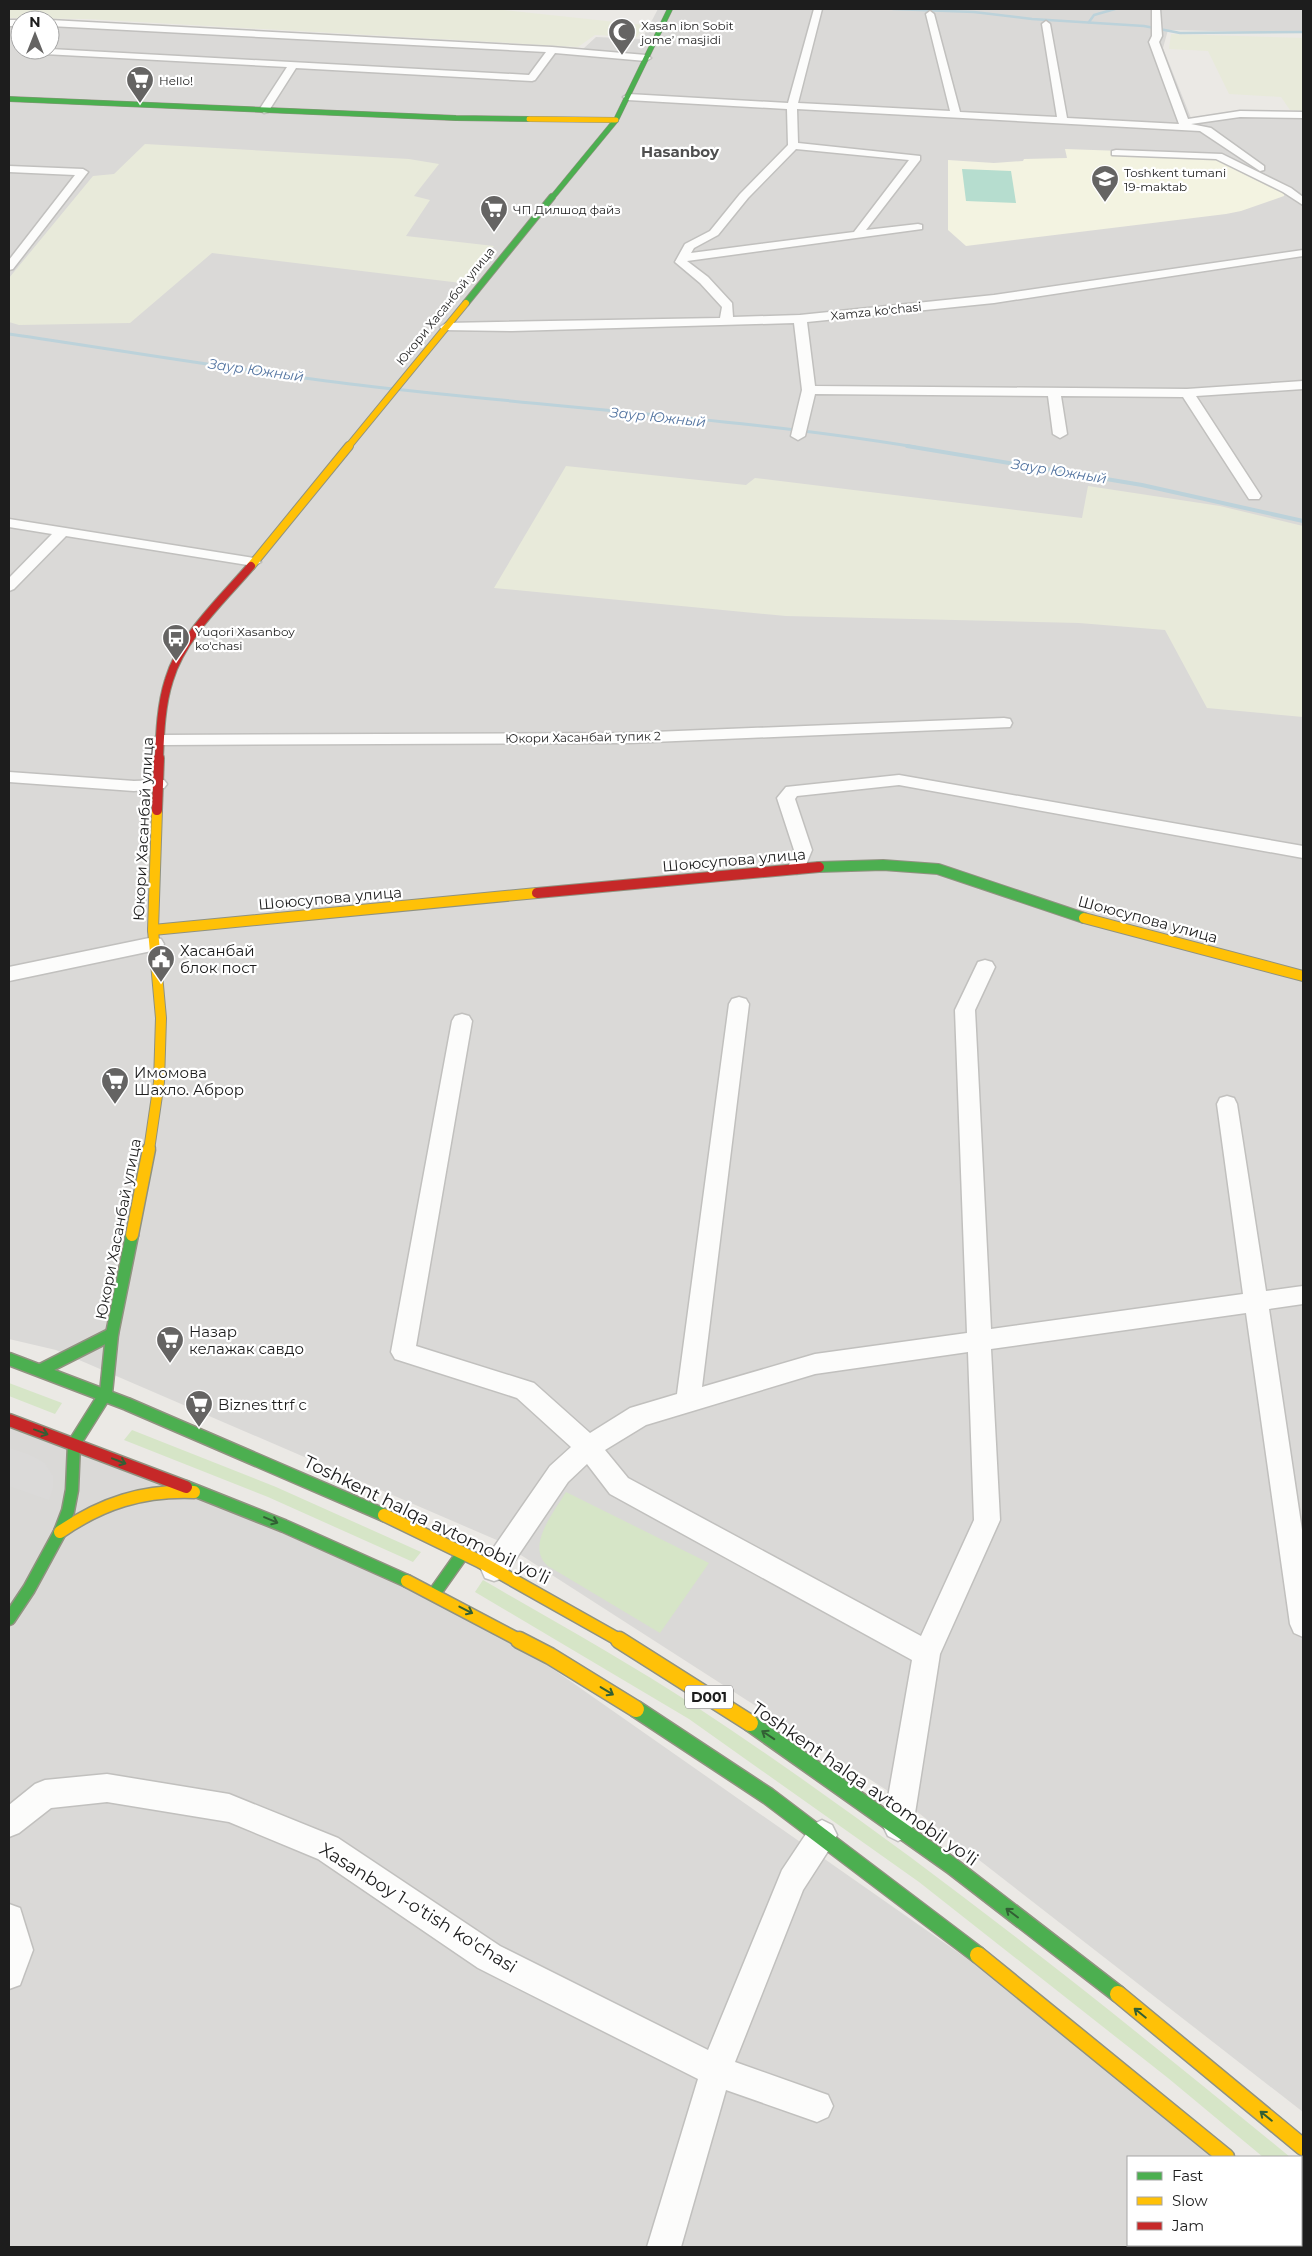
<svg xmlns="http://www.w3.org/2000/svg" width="1312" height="2256" viewBox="0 0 1312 2256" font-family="Montserrat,sans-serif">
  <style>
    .residential { fill: #dad9d7 }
    .education { fill: #f3f3e1 }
    .farmland { fill: #e8eada }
    .grass { fill: #d6e5c7 }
    .pitch { fill: #b6ddcf }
    .parking { fill: #dbdad9 }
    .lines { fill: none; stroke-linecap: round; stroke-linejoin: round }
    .stream-far2 { stroke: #bcd2da; stroke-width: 2.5 }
    .stream-far1 { stroke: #bcd2da; stroke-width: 3 }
    .stream { stroke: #bcd2da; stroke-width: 4 }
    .street-casing { stroke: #c1c0be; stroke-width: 3 }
    .fast-far4-casing { stroke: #909280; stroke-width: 6 }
    .fast-far3-casing { stroke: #909280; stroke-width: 8 }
    .fast-far2-casing { stroke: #909280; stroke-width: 12 }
    .fast-far1-casing { stroke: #909280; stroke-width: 15 }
    .fast-casing { stroke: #909280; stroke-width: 19 }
    .slow-far5-casing { stroke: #909280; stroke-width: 6 }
    .slow-far4-casing { stroke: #909280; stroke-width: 8 }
    .slow-far3-casing { stroke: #909280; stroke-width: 10 }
    .slow-far2-casing { stroke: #909280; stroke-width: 12 }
    .slow-far1-casing { stroke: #909280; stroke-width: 15 }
    .slow-casing { stroke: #909280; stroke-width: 19 }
    .jam-far3-casing { stroke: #909280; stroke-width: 10 }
    .jam-far2-casing { stroke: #909280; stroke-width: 12 }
    .jam-far1-casing { stroke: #909280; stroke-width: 15 }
    .jam-casing { stroke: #909280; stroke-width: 19 }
    .street { fill: #fcfcfb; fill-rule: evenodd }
    .fast-far4 { stroke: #4caf50; stroke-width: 5 }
    .fast-far3 { stroke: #4caf50; stroke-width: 6 }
    .fast-far2 { stroke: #4caf50; stroke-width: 10 }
    .fast-far1 { stroke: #4caf50; stroke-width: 12 }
    .fast { stroke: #4caf50; stroke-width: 16 }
    .slow-far5 { stroke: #ffc107; stroke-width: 5 }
    .slow-far4 { stroke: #ffc107; stroke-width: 6 }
    .slow-far3 { stroke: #ffc107; stroke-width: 8 }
    .slow-far2 { stroke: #ffc107; stroke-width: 10 }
    .slow-far1 { stroke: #ffc107; stroke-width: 12 }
    .slow { stroke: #ffc107; stroke-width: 16 }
    .jam-far3 { stroke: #c62828; stroke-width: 8 }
    .jam-far2 { stroke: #c62828; stroke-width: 10 }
    .jam-far1 { stroke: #c62828; stroke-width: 12 }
    .jam { stroke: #c62828; stroke-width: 16 }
    .oneway { stroke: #325f34 }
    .labels { text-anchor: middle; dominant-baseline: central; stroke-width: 4.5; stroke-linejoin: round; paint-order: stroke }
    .far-poi-label { font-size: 12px; fill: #1d1d1d; stroke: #fff; text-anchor: start }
    .far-street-label { font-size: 12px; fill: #1d1d1d; stroke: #fff }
    .far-water-label { font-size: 14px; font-style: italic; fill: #5475a1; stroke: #fff }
    .shield { fill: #fff; stroke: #616161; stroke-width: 1 }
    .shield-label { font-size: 14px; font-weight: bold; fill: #1d1d1d }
    .far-quarter-label { font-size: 15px; font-weight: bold; fill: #505050; stroke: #fff }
    .street-label { font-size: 15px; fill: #1d1d1d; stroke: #fff }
    .poi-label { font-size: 15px; fill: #1d1d1d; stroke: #fff; text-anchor: start }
    .near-street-label { font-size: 18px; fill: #1d1d1d; stroke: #fff }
  </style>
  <rect width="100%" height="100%" fill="#ebe9e5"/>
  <!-- residential -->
  <g class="residential">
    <polygon points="658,9 1303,9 1303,33 1168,30 1163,48 1191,118 1237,112 1303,113 1303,2112 902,1800 499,1541 56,1350 9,1339 9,20 20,20 20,50 50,50 50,21 583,49 596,37 642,39"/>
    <polygon points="9,1420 74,1444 480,1618 1079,2037 1226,2157 1128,2157 1128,2245 1301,2245 1301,2218 1303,2221 1303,2247 9,2247"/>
  </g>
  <!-- education -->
  <polygon class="education" points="1065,149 1206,154 1285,192 1284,196 1241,211 1226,214 966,246 948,230 948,160 994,163 1023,161 1024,159 1067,158"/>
  <!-- farmland -->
  <g class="farmland">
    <polygon points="9,9 494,9 644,25 637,37 595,35 578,47 87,19 9,18"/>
    <polygon points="1171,34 1303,38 1303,111 1290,110 1281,97 1229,94 1208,51 1169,49"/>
    <polygon points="145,144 409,159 439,164 414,196 430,200 406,236 494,246 461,283 212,253 130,323 19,325 9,322 9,278 93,176 114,174"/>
    <polygon points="566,466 746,485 755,478 1082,518 1088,486 1220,506 1303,526 1303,717 1207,708 1165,630 1079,623 786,616 494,588"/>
  </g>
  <!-- grass -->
  <g class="grass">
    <polygon points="9,1383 62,1403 55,1414 9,1396"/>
    <polygon points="132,1430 276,1487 421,1552 413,1562 268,1497 124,1440"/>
    <path d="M566,1492L709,1563L660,1633L548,1566C525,1547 554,1512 566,1492Z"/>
    <path d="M483,1580C555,1622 628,1662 698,1708C904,1844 1099,2000 1290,2157H1263L1168,2078L919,1882L689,1719L475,1592Z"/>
  </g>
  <!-- pitch -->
  <polygon class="pitch" points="962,169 1011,171 1016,203 966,201"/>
  <!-- parking -->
  <polygon class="parking" points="9,1448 30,1455 45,1463 53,1476 53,1488 49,1500 9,1486"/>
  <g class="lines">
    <!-- stream-far2 -->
    <g class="stream-far2">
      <polyline points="893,9 974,12 1032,19 1144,26 1180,33 1303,32"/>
      <polyline points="1089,22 1094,15 1115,9"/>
    </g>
    <!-- stream-far1 -->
    <path class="stream-far1" d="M9,334C125,351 242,371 359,385C544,407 731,417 915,447"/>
    <!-- stream -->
    <polyline class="stream" points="907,446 1142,485 1303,521"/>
    <defs>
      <g id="street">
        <path d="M814,9H822L798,103L950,111L926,14L930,11L934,14L960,112L1057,117L1042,24L1046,21L1050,24L1067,118L1179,124L1149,42L1152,36V9H1160L1162,36L1159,42L1188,119L1240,111L1303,112V118L1240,117L1191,124L1211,128L1264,166V170L1260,171L1200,131L797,109L798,143L920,156V160L866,230L918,224L922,225V229L687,261L708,277L732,303L733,317L800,315L994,295L1303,250V256L994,303L807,322L815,386L1187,389L1303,381V389L1196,396L1261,496L1259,499H1249L1183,397L1061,396L1067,434L1060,438L1053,434L1048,396L815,394L805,436L798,440L791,436L802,390L794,323L512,331L442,330L440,327L446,323L720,318L722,307L700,283L675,262L685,244L710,231L740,194L788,145L787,109L628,100L623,97L628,94L788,103ZM796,149L909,160L854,232L691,253L694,248L718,235L748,198Z"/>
        <rect x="9" y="20" width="11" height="6"/>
        <polygon points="50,20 552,47 646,55 651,58 646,61 555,53 535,80 532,81 296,68 268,112 264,113 259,110 287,67 25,53 20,50 50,49 529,75 546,52 50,26"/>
        <polygon points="1116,150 1222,154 1291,188 1303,197 1303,205 1283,192 1216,159 1112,155 1112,151"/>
        <polygon points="9,166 83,169 88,172 13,269 9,270 9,260 75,175 9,172"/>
        <polygon points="9,519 254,558 261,562 254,566 66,536 14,589 9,591 9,578 52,534 9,527"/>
        <polygon points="1004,718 1010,719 1012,723 1010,727 629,743 162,745 156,744 154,740 156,736 162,735 629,733"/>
        <polygon points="9,772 134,781 164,780 167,784 164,788 134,791 9,782"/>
        <polygon points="899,775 1303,846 1303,858 899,785 797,796 795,799 812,850 803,872 797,874 791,872 788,868 794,850 777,798 786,787"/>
        <polygon points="154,937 161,939 164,944 161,949 9,981 9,967"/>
        <path d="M985,960L992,962L995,967L975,1010L991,1329L1243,1294L1217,1104L1220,1098L1227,1096L1234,1098L1237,1104L1266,1291L1303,1286V1304L1269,1309L1303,1537V1637L1294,1633L1290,1624L1246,1313L991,1349L1000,1520L940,1654L913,1826L908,1836L898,1841L888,1836L883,1826L912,1660L610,1494L587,1464L568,1482L503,1578L494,1581L485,1578L481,1569L485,1560L550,1466L571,1447L517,1398L395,1359L391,1352L452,1021L455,1016L462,1014L469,1016L472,1021L416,1346L534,1383L590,1433L630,1408L677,1394L729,1004L732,999L739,997L746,999L749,1004L702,1387L815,1354L967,1333L955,1010L978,962ZM968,1352L974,1520L921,1636L628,1478L605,1450L646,1425L815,1374Z"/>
        <polygon points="107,1774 229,1794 338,1838 500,1946 708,2050 782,1870 812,1825 822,1820 832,1825 837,1835 832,1845 803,1890 735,2062 828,2095 833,2106 828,2117 817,2122 726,2090 681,2247 647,2247 698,2079 478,1968 318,1859 229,1822 107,1802 51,1808 19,1833 9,1837 9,1805 35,1784 45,1780"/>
        <polygon points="9,1904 20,1908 33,1950 20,1985 9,1989"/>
        <polygon points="1216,2245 1250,2245 1249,2247 1215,2247"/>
      </g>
      <g id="fast-far4">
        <polyline points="9,99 456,118 529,119"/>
        <polyline points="551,199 616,120 670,9"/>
      </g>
      <polyline id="fast-far3" points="466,303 552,197"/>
      <polyline id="fast-far2" points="819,867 883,865 938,869 1084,918"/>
      <g id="fast-far1">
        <polyline points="9,1359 127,1404 384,1515"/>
        <polyline points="41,1370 112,1334"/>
        <polyline points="186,1487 284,1526 407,1581"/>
        <polyline points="434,1594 463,1553"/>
        <polyline points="9,1619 29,1589 60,1532 68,1511 72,1490 74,1444 106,1393 112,1334 132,1235"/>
      </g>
      <g id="fast">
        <polyline points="636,1709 768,1796 978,1955"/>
        <polyline points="750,1723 952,1866 1118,1994"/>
      </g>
      <polyline id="slow-far5" points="529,119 616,120"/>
      <polyline id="slow-far4" points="348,447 466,303"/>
      <polyline id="slow-far3" points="251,566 349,446"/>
      <g id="slow-far2">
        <polyline points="1084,918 1303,976"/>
        <polyline points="153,930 537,893"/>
        <polyline points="149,1150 159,1082 161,1018 153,930 157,810"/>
      </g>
      <g id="slow-far1">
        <polyline points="132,1235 149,1149"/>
        <polyline points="384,1515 479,1561 621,1641"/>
        <path d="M60,1532C102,1503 143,1490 194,1492"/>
        <polyline points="407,1581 521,1641"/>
      </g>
      <g id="slow">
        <polyline points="519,1640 550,1656 636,1709"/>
        <polyline points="619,1640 750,1723"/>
        <polyline points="978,1955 1226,2157"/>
        <polyline points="1118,1994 1303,2147"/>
      </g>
      <path id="jam-far3" d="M159,759C160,733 161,705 169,680C182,636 222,600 251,566"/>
      <g id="jam-far2">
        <polyline points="157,810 159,758"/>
        <polyline points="537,893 819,867"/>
      </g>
      <polyline id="jam-far1" points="9,1420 186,1487"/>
      <polyline id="jam" points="1301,2218 1303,2221"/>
    </defs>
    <!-- street casing -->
    <use href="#street" class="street-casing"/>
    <!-- fast-far4 casing -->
    <use href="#fast-far4" class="fast-far4-casing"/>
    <!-- fast-far3 casing -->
    <use href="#fast-far3" class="fast-far3-casing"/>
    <!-- fast-far2 casing -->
    <use href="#fast-far2" class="fast-far2-casing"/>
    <!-- fast-far1 casing -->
    <use href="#fast-far1" class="fast-far1-casing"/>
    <!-- fast casing -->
    <use href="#fast" class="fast-casing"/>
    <!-- slow-far5 casing -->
    <use href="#slow-far5" class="slow-far5-casing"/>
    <!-- slow-far4 casing -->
    <use href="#slow-far4" class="slow-far4-casing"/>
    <!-- slow-far3 casing -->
    <use href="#slow-far3" class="slow-far3-casing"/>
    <!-- slow-far2 casing -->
    <use href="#slow-far2" class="slow-far2-casing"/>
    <!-- slow-far1 casing -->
    <use href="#slow-far1" class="slow-far1-casing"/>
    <!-- slow casing -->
    <use href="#slow" class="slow-casing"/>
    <!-- jam-far3 casing -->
    <use href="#jam-far3" class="jam-far3-casing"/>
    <!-- jam-far2 casing -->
    <use href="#jam-far2" class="jam-far2-casing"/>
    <!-- jam-far1 casing -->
    <use href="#jam-far1" class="jam-far1-casing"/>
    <!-- jam casing -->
    <use href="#jam" class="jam-casing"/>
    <!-- street -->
    <use href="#street" class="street"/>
    <!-- fast-far4 -->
    <use href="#fast-far4" class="fast-far4"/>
    <!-- fast-far3 -->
    <use href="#fast-far3" class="fast-far3"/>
    <!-- fast-far2 -->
    <use href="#fast-far2" class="fast-far2"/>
    <!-- fast-far1 -->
    <use href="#fast-far1" class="fast-far1"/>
    <!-- fast -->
    <use href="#fast" class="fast"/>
    <!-- slow-far5 -->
    <use href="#slow-far5" class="slow-far5"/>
    <!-- slow-far4 -->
    <use href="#slow-far4" class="slow-far4"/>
    <!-- slow-far3 -->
    <use href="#slow-far3" class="slow-far3"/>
    <!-- slow-far2 -->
    <use href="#slow-far2" class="slow-far2"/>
    <!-- slow-far1 -->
    <use href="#slow-far1" class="slow-far1"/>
    <!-- slow -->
    <use href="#slow" class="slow"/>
    <!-- jam-far3 -->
    <use href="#jam-far3" class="jam-far3"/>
    <!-- jam-far2 -->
    <use href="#jam-far2" class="jam-far2"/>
    <!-- jam-far1 -->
    <use href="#jam-far1" class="jam-far1"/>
    <!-- jam -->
    <use href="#jam" class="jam"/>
  </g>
  <!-- one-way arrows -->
  <defs><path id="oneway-shaft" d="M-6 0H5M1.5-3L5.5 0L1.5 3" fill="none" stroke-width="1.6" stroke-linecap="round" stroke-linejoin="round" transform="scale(1.25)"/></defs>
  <g class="oneway">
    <use href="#oneway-shaft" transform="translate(41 1432) rotate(20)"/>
    <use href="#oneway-shaft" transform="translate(119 1461) rotate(21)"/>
    <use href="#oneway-shaft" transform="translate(271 1520) rotate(23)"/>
    <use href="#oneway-shaft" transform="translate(466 1610) rotate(27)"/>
    <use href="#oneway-shaft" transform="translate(607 1691) rotate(31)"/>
    <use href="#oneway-shaft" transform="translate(768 1735) rotate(-146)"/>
    <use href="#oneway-shaft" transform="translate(1012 1913) rotate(-143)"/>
    <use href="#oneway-shaft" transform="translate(1140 2013) rotate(-141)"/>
    <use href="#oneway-shaft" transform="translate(1266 2116) rotate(-141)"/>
  </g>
  <!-- icons -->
  <defs>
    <symbol id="mosque-pin" viewBox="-11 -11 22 30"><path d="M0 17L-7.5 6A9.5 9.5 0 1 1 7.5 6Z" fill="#656463" stroke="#fff"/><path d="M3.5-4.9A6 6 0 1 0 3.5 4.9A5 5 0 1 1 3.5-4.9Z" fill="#fff"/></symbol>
    <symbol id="supermarket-pin" viewBox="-11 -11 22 30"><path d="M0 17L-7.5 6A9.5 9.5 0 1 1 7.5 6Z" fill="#656463" stroke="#fff"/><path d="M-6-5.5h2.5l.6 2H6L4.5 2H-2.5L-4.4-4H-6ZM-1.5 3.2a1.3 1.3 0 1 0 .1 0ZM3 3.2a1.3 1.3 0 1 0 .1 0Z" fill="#fff"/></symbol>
    <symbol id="school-pin" viewBox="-11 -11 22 30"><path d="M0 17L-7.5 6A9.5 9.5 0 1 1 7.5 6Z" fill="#656463" stroke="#fff"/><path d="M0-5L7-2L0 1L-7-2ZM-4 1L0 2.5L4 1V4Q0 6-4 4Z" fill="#fff"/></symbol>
    <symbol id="bus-pin" viewBox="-11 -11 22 30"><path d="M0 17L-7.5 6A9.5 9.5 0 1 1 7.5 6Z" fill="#656463" stroke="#fff"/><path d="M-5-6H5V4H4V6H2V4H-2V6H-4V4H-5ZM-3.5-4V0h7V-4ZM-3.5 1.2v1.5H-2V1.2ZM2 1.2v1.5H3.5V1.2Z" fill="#fff"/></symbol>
    <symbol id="civic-pin" viewBox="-11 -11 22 30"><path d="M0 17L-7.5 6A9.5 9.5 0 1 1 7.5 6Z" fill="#656463" stroke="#fff"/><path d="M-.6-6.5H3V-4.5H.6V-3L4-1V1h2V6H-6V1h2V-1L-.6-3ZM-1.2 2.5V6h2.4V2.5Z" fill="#fff"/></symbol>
  </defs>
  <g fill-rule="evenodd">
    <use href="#mosque-pin" x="606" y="16" width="32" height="43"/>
    <use href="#supermarket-pin" x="124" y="64" width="32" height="43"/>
    <use href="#school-pin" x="1089" y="163" width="32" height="43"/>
    <use href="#supermarket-pin" x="478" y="193" width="32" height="43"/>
    <use href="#bus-pin" x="160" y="622" width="32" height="43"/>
    <use href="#civic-pin" x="145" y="943" width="32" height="43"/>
    <use href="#supermarket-pin" x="99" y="1065" width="32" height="43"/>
    <use href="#supermarket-pin" x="154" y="1324" width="32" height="43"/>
    <use href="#supermarket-pin" x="183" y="1388" width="32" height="43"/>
  </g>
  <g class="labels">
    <!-- far-poi labels -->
    <g class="far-poi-label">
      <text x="641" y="25">Xasan ibn Sobit<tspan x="641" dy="14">jome’ masjidi</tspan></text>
      <text x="159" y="80">Hello!</text>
      <text x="1124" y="172">Toshkent tumani<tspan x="1124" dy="14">19-maktab</tspan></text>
      <text x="513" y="209">ЧП Дилшод файз</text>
      <text x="195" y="631">Yuqori Xasanboy<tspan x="195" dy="14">ko'chasi</tspan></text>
    </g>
    <!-- far-street labels -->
    <g class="far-street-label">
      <text transform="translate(445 306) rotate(-51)">Юкори Хасанбой улица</text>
      <text transform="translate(876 311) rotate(-6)">Xamza ko'chasi</text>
      <text transform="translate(583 737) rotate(-1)">Юкори Хасанбай тупик 2</text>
    </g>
    <!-- far-water labels -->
    <g class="far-water-label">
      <text transform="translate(256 370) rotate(8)">Заур Южный</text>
      <text transform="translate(658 417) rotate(6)">Заур Южный</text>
      <text transform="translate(1059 471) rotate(9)">Заур Южный</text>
    </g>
    <!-- shield labels -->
    <rect class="shield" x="685" y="1685.5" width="48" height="23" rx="4"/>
    <g class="shield-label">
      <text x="709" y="1697">D001</text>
    </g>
    <!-- far-quarter labels -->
    <g class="far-quarter-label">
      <text x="680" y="151">Hasanboy</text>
    </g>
    <!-- street labels -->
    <g class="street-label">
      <text transform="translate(143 829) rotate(-87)">Юкори Хасанбай улица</text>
      <text transform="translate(734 860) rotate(-5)">Шоюсупова улица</text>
      <text transform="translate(330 898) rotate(-5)">Шоюсупова улица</text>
      <text transform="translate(1148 919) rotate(15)">Шоюсупова улица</text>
      <text transform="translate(118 1229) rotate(-79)">Юкори Хасанбай улица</text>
    </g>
    <!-- poi labels -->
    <g class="poi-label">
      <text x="180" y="950">Хасанбай<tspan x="180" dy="17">блок пост</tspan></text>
      <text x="134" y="1072">Имомова<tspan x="134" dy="17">Шахло. Аброр</tspan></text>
      <text x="189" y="1331">Назар<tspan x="189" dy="17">келажак савдо</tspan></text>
      <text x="218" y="1404">Biznes ttrf c</text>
    </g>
    <!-- near-street labels -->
    <g class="near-street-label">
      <text transform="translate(427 1520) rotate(26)">Toshkent halqa avtomobil yo'li</text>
      <text transform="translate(865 1784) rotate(35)">Toshkent halqa avtomobil yo'li</text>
      <text transform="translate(418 1908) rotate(32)">Xasanboy 1-o'tish ko'chasi</text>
    </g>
  </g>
  <!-- border -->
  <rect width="1312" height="2256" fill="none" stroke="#1d1d1d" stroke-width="20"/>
  <!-- legend -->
  <rect x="1127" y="2156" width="175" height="90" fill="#ffffff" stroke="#a5a5a5"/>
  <rect x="1137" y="2172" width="25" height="8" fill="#4caf50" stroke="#a5a5a5"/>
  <text x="1172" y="2181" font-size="15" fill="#1d1d1d">Fast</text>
  <rect x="1137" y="2197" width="25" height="8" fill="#ffc107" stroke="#a5a5a5"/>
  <text x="1172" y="2206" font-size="15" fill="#1d1d1d">Slow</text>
  <rect x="1137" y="2222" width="25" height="8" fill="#c62828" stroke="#a5a5a5"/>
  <text x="1172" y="2231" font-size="15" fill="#1d1d1d">Jam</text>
  <!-- north arrow -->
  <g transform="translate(35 35)"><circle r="24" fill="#ffffff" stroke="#a5a5a5"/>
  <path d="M0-4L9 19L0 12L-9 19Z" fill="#656463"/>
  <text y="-8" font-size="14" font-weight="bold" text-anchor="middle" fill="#1d1d1d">N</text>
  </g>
</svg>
